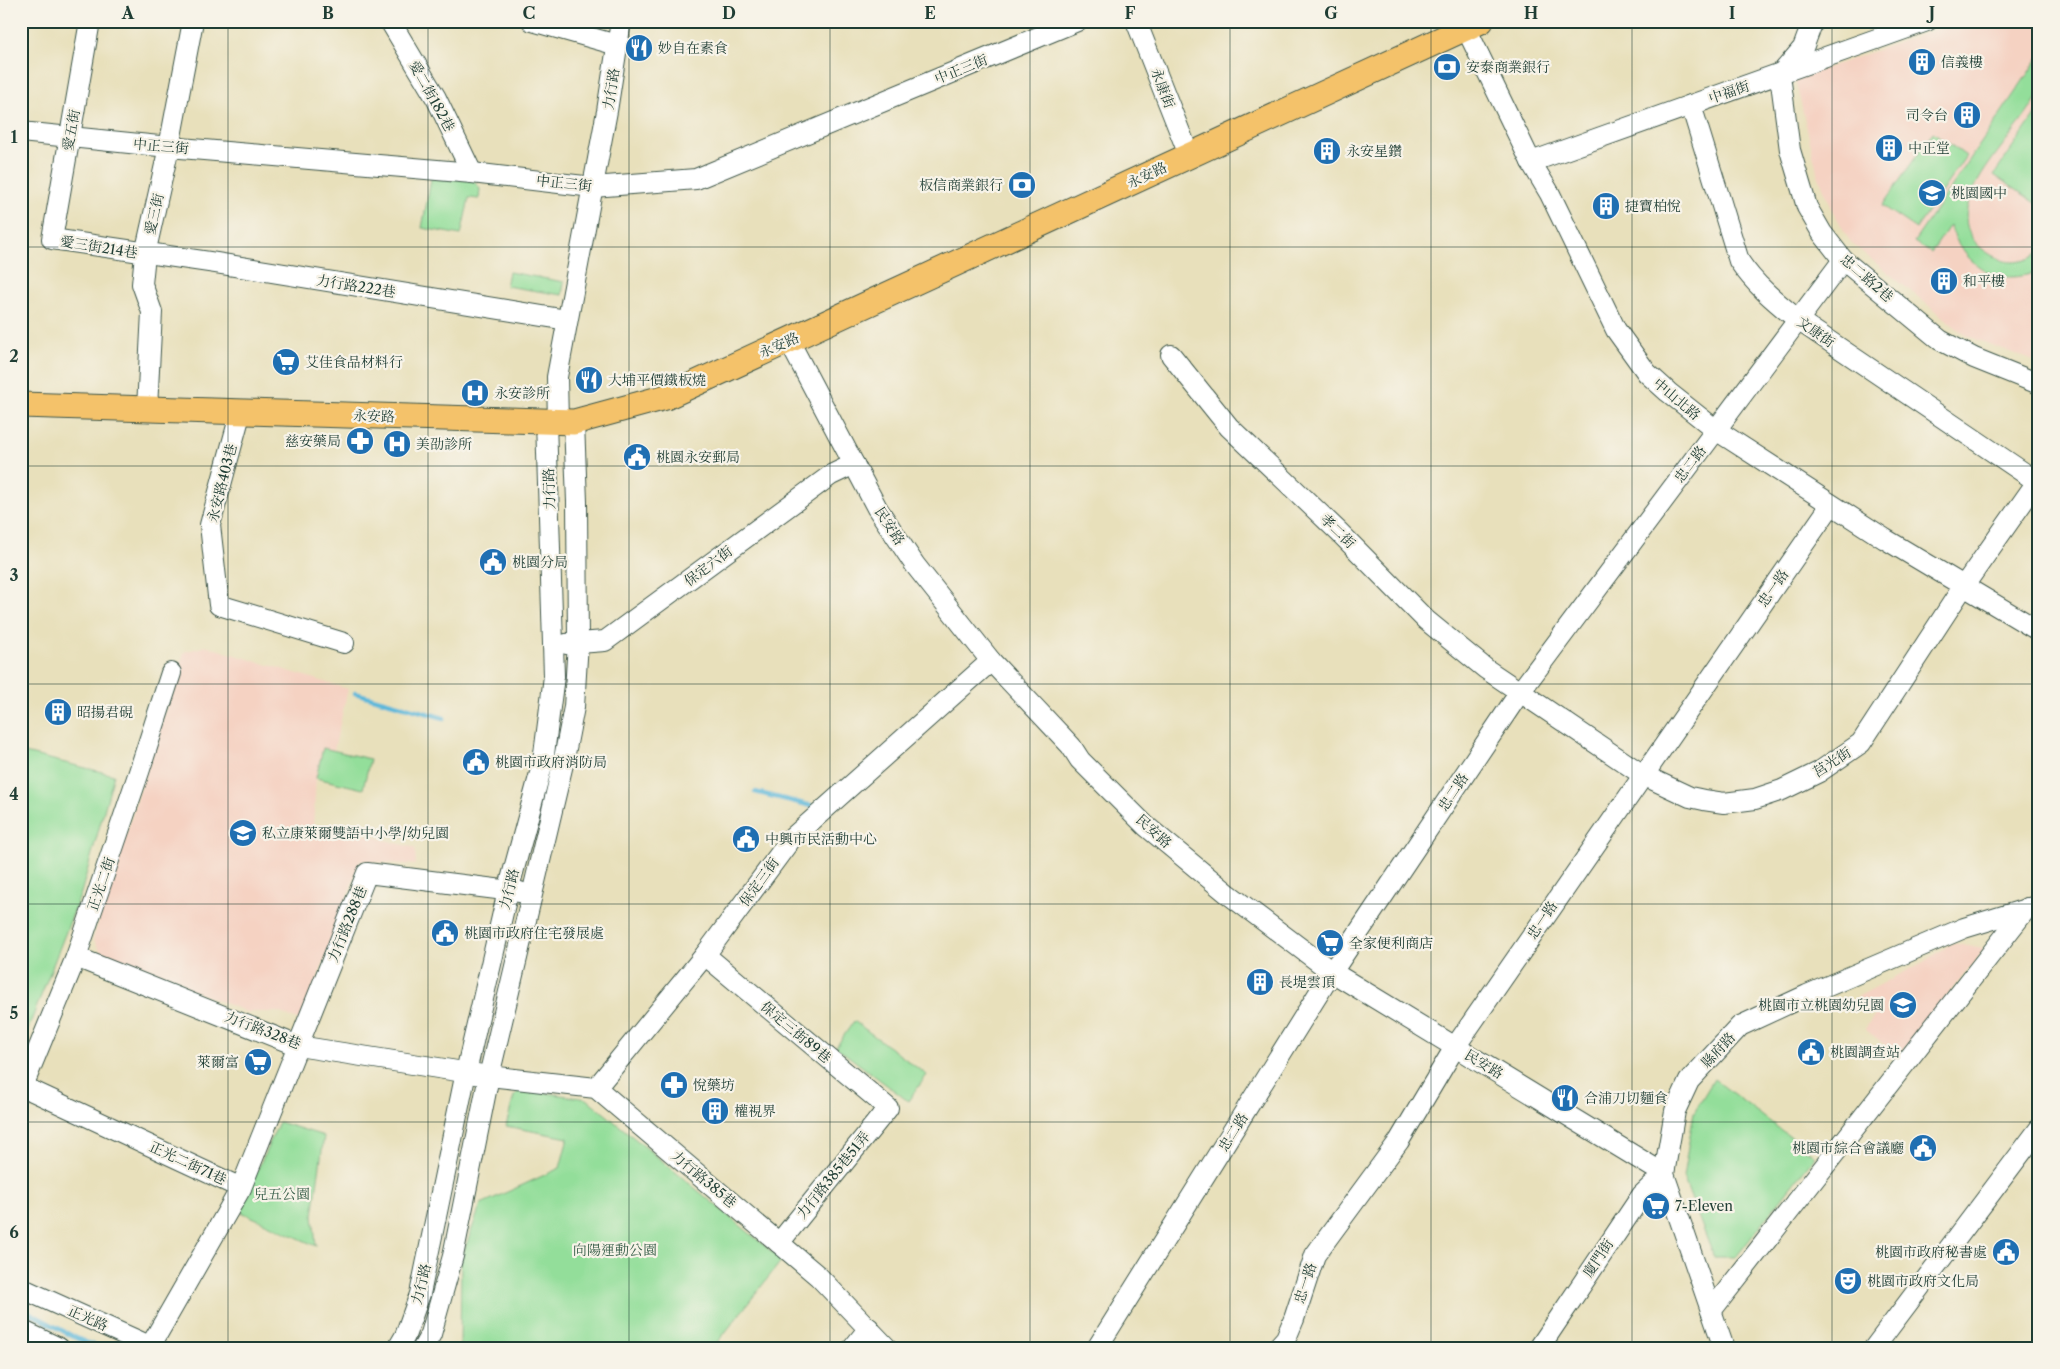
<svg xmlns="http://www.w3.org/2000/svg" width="2060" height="1369" viewBox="0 0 2060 1369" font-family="'Libre Caslon Text','Noto Serif TC',serif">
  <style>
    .built { fill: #f5d2c2 }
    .green { fill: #93de9a; stroke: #598e67 }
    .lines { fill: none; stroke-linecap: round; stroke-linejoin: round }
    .stream { stroke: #5db8da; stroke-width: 4.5 }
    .minor-casing { stroke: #3d5548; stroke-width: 22 }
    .major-casing { stroke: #3d5548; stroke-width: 27 }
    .minor { stroke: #fff; stroke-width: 20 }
    .major { stroke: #f4c26a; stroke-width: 25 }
    .grid { fill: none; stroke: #1f3d34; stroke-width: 1; stroke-opacity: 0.55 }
    .labels { text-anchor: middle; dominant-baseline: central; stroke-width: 4.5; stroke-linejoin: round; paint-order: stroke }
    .poi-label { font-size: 14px; fill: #1f3d34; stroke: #f7f3e8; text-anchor: start }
    .street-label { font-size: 14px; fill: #1f3d34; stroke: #f7f3e8 }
    .park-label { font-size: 14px; fill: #365d48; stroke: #f7f3e8 }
    .neatline { fill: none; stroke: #1f3d34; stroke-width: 2 }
    .grid-label { font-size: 16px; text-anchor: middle; font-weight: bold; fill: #1f3d34 }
  </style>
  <rect width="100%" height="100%" fill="#f7f3e8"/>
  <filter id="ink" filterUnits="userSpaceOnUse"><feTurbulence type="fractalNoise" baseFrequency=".02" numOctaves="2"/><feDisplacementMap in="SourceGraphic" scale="10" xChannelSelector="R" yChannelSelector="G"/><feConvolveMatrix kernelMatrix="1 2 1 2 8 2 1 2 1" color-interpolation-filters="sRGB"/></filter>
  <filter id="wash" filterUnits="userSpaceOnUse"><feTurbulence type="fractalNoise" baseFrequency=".0096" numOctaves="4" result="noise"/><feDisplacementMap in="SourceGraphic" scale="20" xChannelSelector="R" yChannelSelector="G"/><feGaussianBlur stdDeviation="1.12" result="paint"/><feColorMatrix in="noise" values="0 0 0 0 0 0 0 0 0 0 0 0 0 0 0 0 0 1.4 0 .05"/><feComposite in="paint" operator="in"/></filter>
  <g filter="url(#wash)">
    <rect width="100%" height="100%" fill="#e8e0bb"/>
    <!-- built -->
    <g class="built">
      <polygon points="1960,21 2039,21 2039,363 1965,335 1851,243 1833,211 1818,175 1795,79"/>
      <polygon points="206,646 348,689 334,750 370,759 363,789 316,778 313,830 345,829 415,848 416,865 360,861 302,1022 278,1012 247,1012 103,955 93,939 184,652"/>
      <polygon points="1952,943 1985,949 1898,1056 1865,1029 1876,1013 1857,997 1927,960"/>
    </g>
    <!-- green -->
    <g class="green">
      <path d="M2039,57C2039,68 2042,86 2038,95C2016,142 1915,220 1999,259C2012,265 2028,261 2039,253V272C2030,274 2021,277 2012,277C1981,278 1958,251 1950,225L1931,253L1914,242Z"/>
      <polygon points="2039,109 2039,205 1994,175"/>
      <polygon points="1933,132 1966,156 1916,229 1882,206"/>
      <polygon points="432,174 472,178 480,189 479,199 469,198 461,235 422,228"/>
      <polygon points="509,272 564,282 562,295 506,286"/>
      <polygon points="323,748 370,759 363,789 316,778"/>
      <polygon points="21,752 114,775 81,893 21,1047"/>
      <polygon points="854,1021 927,1075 908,1101 836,1047"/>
      <polygon points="1714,1079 1815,1156 1736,1257 1714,1257 1683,1177 1694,1112"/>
      <polygon points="521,1089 587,1099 782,1260 713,1348 460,1348 461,1259 481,1204 560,1168 568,1138 506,1126 514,1096"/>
      <polygon points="279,1122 324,1136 313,1215 316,1246 239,1211"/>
    </g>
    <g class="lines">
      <!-- stream -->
      <g class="stream">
        <polyline points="355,693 444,718"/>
        <polyline points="755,792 812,806"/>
        <polyline points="21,1308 76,1338 100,1348"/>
      </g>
    </g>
  </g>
  <g filter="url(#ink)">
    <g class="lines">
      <defs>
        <g id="minor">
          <polyline points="90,21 52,239 216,263 567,320"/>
          <polyline points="390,21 436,98 472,173"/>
          <polyline points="532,21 617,45"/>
          <polyline points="1136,21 1189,155"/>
          <polyline points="1813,21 1803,48 1780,75 1790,150 1807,207 1822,233 1843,260 1940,340 1974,358 2039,384"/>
          <polyline points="1466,28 1531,162 1550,194 1616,330 1647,373 1668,392 1716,430 1885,539 2039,631"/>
          <path d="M1691,105L1739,261C1755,285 1776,302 1798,320L2039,483"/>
          <polyline points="21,132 169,147 472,173 593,187 696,179 1077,21"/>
          <polyline points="1531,162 1927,21"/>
          <polyline points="789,341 877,508 915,565 991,661 1071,746 1080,760 1146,826 1227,893 1332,972 1664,1174"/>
          <polyline points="1171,355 1229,427 1339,532 1426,620 1486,669 1643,775 1690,797 1704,800 1724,803 1755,799 1782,790 1819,772 1861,743 1963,587 2039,479"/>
          <polyline points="147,408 152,312 142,284 145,254 169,147 193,21"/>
          <polyline points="241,411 210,525 219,605 344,643"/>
          <polyline points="558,422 557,377 607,111 621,21"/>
          <polyline points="566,644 605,641 831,475 854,464"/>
          <polyline points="705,955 888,1108 779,1243"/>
          <polyline points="76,957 298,1046 489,1076 596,1088 818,1276 887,1348"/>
          <polyline points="24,1087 241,1188 367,873 520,892"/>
          <polyline points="596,1088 705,955 791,839 991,661"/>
          <polyline points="21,1091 76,957 139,772 171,673"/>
          <polyline points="21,1288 154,1348"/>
          <polyline points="1711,1311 2027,908"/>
          <polyline points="21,1330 59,1348"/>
          <polyline points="151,1345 241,1188"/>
          <polyline points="398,1348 405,1336 420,1294 466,1072 508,891 543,762 554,676 546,421"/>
          <polyline points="423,1348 431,1334 453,1256 489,1076 563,764 574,707 578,642 577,502 574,422"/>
          <polyline points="853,1348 869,1328"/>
          <polyline points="1097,1348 1332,972 1520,692 1843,260"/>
          <polyline points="1277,1348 1286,1338 1294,1319 1315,1255 1399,1141 1455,1047 1831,505"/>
          <polyline points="1539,1348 1642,1195 1664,1174"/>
          <polyline points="1724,1348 1664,1174 1675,1111 1689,1081 1740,1026 1807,995 1964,928 2039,905"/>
          <polyline points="1874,1348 2039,1129"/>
        </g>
        <polyline id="major" points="21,405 574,422 666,397 1481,21"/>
      </defs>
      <!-- minor casing -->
      <use href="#minor" class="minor-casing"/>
      <!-- major casing -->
      <use href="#major" class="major-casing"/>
      <!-- minor -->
      <use href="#minor" class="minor"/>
      <!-- major -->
      <use href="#major" class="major"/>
    </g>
  </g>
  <!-- grid -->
  <path class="grid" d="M228,21V1348M428,21V1348M629,21V1348M830,21V1348M1030,21V1348M1230,21V1348M1431,21V1348M1632,21V1348M1832,21V1348M21,247H2039M21,466H2039M21,684H2039M21,904H2039M21,1122H2039"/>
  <!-- icons -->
  <defs>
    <symbol id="restaurant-disc" viewBox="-11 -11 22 22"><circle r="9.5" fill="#1f6fb2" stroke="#f7f3e8"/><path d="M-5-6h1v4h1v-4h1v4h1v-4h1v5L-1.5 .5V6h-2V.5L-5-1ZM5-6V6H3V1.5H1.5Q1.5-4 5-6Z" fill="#fff"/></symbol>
    <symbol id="building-disc" viewBox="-11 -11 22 22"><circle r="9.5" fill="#1f6fb2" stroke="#f7f3e8"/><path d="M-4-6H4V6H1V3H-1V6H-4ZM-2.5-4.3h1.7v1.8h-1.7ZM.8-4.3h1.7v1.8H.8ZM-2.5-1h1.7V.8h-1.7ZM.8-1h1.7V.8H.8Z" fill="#fff"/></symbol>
    <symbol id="bank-disc" viewBox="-11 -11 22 22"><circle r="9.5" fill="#1f6fb2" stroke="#f7f3e8"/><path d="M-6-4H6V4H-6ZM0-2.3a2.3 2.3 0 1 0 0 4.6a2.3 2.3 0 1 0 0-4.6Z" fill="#fff"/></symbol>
    <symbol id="school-disc" viewBox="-11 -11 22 22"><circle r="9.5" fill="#1f6fb2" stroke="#f7f3e8"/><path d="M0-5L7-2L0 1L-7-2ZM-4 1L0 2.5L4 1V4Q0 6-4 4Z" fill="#fff"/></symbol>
    <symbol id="supermarket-disc" viewBox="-11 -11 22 22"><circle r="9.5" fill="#1f6fb2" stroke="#f7f3e8"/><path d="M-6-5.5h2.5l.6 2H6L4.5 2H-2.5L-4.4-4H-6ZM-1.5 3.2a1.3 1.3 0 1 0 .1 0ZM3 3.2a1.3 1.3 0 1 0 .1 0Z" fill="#fff"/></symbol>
    <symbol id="hospital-disc" viewBox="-11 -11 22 22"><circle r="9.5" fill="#1f6fb2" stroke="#f7f3e8"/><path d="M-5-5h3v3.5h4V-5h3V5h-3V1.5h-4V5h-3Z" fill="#fff"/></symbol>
    <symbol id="pharmacy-disc" viewBox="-11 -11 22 22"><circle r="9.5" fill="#1f6fb2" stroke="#f7f3e8"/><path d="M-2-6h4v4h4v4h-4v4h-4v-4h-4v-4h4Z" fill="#fff"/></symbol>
    <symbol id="civic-disc" viewBox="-11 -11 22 22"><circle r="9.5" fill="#1f6fb2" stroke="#f7f3e8"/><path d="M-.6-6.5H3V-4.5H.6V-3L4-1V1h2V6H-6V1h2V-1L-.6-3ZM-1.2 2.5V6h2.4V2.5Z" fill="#fff"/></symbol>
    <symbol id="theatre-disc" viewBox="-11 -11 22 22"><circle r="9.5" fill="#1f6fb2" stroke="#f7f3e8"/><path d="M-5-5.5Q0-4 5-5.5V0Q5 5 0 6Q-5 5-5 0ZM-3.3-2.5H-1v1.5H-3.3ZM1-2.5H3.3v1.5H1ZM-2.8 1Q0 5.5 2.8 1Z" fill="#fff"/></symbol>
  </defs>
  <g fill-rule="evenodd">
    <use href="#restaurant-disc" x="623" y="32" width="32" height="32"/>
    <use href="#building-disc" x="1906" y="46" width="32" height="32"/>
    <use href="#bank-disc" x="1431" y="51" width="32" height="32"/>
    <use href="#building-disc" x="1951" y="99" width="32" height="32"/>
    <use href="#building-disc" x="1873" y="132" width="32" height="32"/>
    <use href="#building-disc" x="1311" y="135" width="32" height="32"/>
    <use href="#bank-disc" x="1006" y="169" width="32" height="32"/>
    <use href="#school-disc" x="1916" y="177" width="32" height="32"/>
    <use href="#building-disc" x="1590" y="190" width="32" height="32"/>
    <use href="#building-disc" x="1928" y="265" width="32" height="32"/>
    <use href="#supermarket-disc" x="270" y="346" width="32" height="32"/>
    <use href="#restaurant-disc" x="573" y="364" width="32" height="32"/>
    <use href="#hospital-disc" x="459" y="377" width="32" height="32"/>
    <use href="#pharmacy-disc" x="344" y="425" width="32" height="32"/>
    <use href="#hospital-disc" x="381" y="428" width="32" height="32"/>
    <use href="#civic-disc" x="621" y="441" width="32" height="32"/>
    <use href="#civic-disc" x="477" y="546" width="32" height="32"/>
    <use href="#building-disc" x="42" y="696" width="32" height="32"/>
    <use href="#civic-disc" x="460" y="746" width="32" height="32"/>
    <use href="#school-disc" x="227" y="817" width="32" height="32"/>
    <use href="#civic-disc" x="730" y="823" width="32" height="32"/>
    <use href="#civic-disc" x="429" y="917" width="32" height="32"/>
    <use href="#supermarket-disc" x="1314" y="927" width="32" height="32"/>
    <use href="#building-disc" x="1244" y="966" width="32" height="32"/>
    <use href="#school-disc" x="1887" y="989" width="32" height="32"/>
    <use href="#civic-disc" x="1795" y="1036" width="32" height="32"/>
    <use href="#supermarket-disc" x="242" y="1046" width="32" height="32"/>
    <use href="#pharmacy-disc" x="658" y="1069" width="32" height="32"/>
    <use href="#restaurant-disc" x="1549" y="1082" width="32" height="32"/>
    <use href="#building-disc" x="699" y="1095" width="32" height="32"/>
    <use href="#civic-disc" x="1907" y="1132" width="32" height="32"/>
    <use href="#supermarket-disc" x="1640" y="1190" width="32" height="32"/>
    <use href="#civic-disc" x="1990" y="1236" width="32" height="32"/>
    <use href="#theatre-disc" x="1832" y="1265" width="32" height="32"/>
  </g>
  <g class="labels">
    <!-- poi labels -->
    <g class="poi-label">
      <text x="658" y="48">妙自在素食</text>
      <text x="1941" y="62">信義樓</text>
      <text x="1466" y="67">安泰商業銀行</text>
      <text x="1948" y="115" text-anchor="end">司令台</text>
      <text x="1908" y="148">中正堂</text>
      <text x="1346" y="151">永安星鑽</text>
      <text x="1003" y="185" text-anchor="end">板信商業銀行</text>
      <text x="1951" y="193">桃園國中</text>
      <text x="1625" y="206">捷寶柏悅</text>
      <text x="1963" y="281">和平樓</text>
      <text x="305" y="362">艾佳食品材料行</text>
      <text x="608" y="380">大埔平價鐵板燒</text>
      <text x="494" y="393">永安診所</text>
      <text x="341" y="441" text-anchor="end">慈安藥局</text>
      <text x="416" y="444">美劭診所</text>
      <text x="656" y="457">桃園永安郵局</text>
      <text x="512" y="562">桃園分局</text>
      <text x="77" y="712">昭揚君硯</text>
      <text x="495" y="762">桃園市政府消防局</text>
      <text x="262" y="833">私立康萊爾雙語中小學/幼兒園</text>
      <text x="765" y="839">中興市民活動中心</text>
      <text x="464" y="933">桃園市政府住宅發展處</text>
      <text x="1349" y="943">全家便利商店</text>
      <text x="1279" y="982">長堤雲頂</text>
      <text x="1884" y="1005" text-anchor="end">桃園市立桃園幼兒園</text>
      <text x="1830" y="1052">桃園調查站</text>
      <text x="239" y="1062" text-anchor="end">萊爾富</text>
      <text x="693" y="1085">悅藥坊</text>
      <text x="1584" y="1098">合浦刀切麵食</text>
      <text x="734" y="1111">權視界</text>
      <text x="1904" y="1148" text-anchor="end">桃園市綜合會議廳</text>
      <text x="1675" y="1206">7-Eleven</text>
      <text x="1987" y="1252" text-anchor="end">桃園市政府秘書處</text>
      <text x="1867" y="1281">桃園市政府文化局</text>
    </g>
    <!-- street labels -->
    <g class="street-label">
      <text transform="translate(961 69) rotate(-22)">中正三街</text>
      <text transform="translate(1163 88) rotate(69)">永康街</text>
      <text transform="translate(611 89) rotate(-81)">力行路</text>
      <text transform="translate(1729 92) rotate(-19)">中福街</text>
      <text transform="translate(432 96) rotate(61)">愛二街182巷</text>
      <text transform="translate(71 130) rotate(-80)">愛五街</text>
      <text transform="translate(161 146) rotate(5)">中正三街</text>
      <text transform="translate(1147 175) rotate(-25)">永安路</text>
      <text transform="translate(564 183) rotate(6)">中正三街</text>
      <text transform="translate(154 214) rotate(-77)">愛三街</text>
      <text transform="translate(99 247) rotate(9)">愛三街214巷</text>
      <text transform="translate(1867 278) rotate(41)">忠二路2巷</text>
      <text transform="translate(356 286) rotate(9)">力行路222巷</text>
      <text transform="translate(1816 332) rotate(35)">文康街</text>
      <text transform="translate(779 345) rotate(-24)">永安路</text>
      <text transform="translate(1677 399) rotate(40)">中山北路</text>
      <text transform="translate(374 416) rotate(2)">永安路</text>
      <text transform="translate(1690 464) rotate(-53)">忠二路</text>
      <text transform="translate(222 483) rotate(-76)">永安路403巷</text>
      <text transform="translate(549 489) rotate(-92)">力行路</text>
      <text transform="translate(890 526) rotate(57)">民安路</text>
      <text transform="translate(1338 531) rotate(44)">孝二街</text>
      <text transform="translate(708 566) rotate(-37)">保定六街</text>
      <text transform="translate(1773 588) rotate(-55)">忠一路</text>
      <text transform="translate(1832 762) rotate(-33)">莒光街</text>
      <text transform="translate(1453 792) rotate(-56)">忠二路</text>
      <text transform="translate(1154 831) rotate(42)">民安路</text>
      <text transform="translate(759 882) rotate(-54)">保定三街</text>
      <text transform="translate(101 884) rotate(-71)">正光二街</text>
      <text transform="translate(509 889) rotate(-76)">力行路</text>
      <text transform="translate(1542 920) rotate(-56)">忠一路</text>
      <text transform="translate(347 924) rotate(-68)">力行路288巷</text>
      <text transform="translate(263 1030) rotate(21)">力行路328巷</text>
      <text transform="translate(796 1032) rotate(40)">保定三街89巷</text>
      <text transform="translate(1718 1050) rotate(-47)">縣府路</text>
      <text transform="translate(1484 1064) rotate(31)">民安路</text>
      <text transform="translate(1233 1132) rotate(-58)">忠二路</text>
      <text transform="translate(188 1163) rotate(25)">正光二街71巷</text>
      <text transform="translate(833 1175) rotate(-51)">力行路385巷51弄</text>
      <text transform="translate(704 1179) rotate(40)">力行路385巷</text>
      <text transform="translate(1598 1258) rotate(-56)">廈門街</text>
      <text transform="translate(1305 1283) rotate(-72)">忠一路</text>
      <text transform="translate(421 1284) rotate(-76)">力行路</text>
      <text transform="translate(88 1318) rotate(24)">正光路</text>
    </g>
    <!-- park labels -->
    <g class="park-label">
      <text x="282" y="1194">兒五公園</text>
      <text x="615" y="1250">向陽運動公園</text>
    </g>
  </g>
  <!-- margin -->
  <rect width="2060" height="1369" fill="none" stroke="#f7f3e8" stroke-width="55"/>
  <rect x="28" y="28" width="2004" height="1314" class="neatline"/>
  <g class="grid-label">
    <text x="128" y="19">A</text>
    <text x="328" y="19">B</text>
    <text x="529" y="19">C</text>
    <text x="729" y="19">D</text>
    <text x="930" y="19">E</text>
    <text x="1130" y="19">F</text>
    <text x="1331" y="19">G</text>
    <text x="1531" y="19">H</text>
    <text x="1732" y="19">I</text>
    <text x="1932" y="19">J</text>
    <text x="14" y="143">1</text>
    <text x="14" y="362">2</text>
    <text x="14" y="581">3</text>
    <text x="14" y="800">4</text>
    <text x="14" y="1019">5</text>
    <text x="14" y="1238">6</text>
  </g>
</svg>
